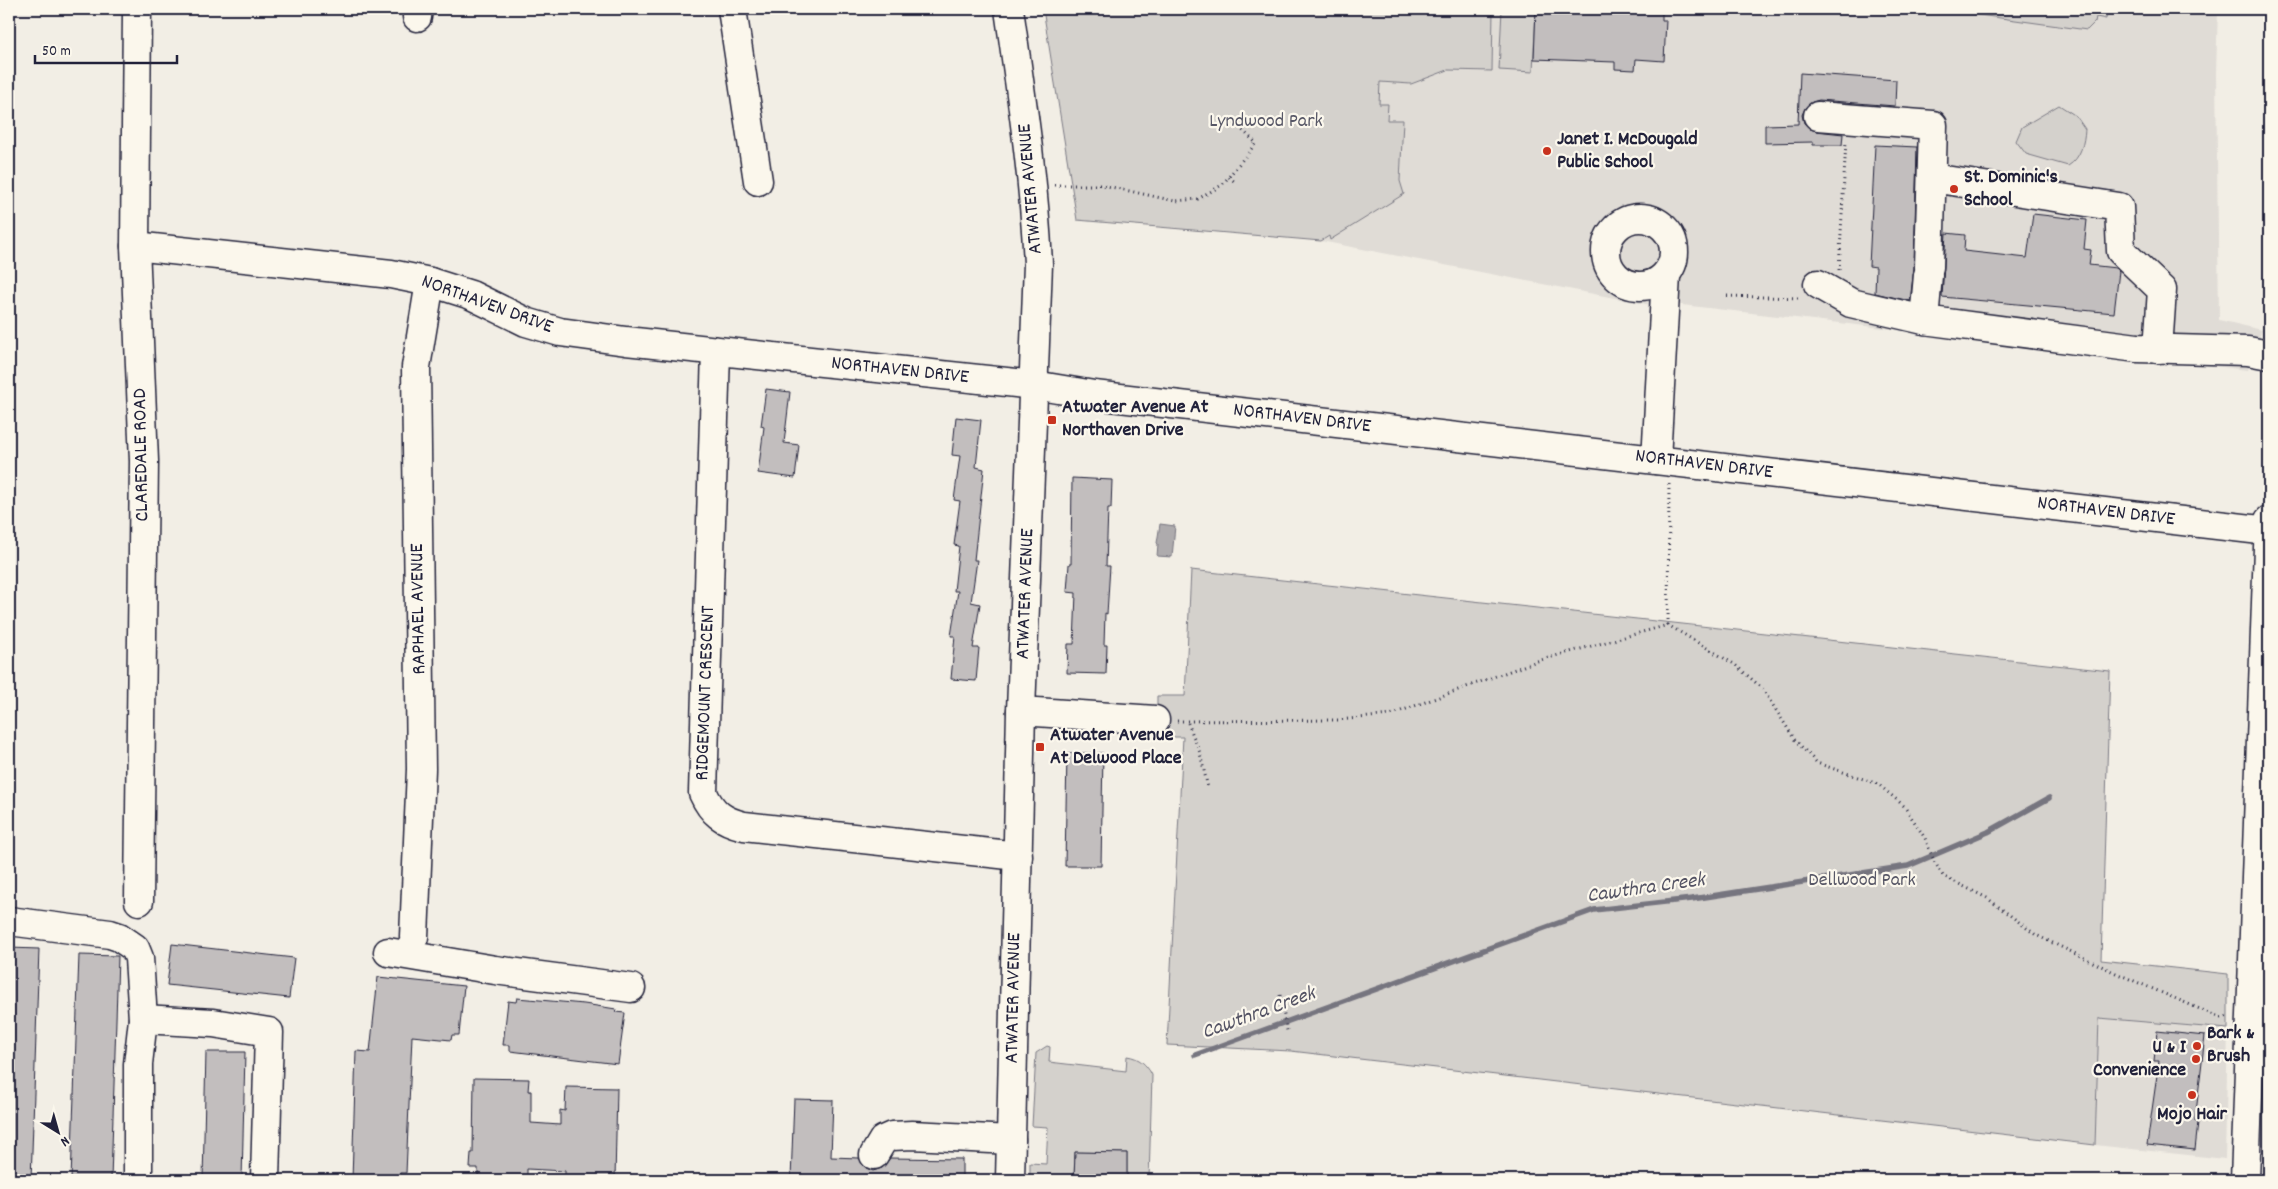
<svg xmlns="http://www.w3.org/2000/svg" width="2278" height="1189" viewBox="0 0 2278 1189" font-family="Dekko,sans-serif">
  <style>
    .built { fill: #e0dcd6 }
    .green { fill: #d4d1cc; stroke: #7b7a84 }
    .water { fill: #aeabad; stroke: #76747f }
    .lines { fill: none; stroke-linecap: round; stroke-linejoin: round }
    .stream { stroke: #76747f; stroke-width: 5.5 }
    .building { fill: #c2bebe; stroke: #22223b }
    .minor-casing { stroke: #22223b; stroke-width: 31 }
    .path { stroke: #22223b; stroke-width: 3; stroke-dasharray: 1 4; stroke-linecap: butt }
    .minor { stroke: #fbf7ec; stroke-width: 28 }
    .poi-dot { fill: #c8321e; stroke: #fbf7ec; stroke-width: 2 }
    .labels { text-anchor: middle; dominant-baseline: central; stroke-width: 4.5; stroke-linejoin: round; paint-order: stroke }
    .park-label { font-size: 20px; fill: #575766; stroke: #fbf7ec }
    .poi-label { font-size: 20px; font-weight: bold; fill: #22223b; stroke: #fbf7ec; text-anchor: start }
    .street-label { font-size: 20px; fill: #22223b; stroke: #fbf7ec }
    .water-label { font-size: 21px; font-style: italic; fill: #535263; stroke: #fbf7ec }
  </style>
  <rect width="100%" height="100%" fill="#f2eee5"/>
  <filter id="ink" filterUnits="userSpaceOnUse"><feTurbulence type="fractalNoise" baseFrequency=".02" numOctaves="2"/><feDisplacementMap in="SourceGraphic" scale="10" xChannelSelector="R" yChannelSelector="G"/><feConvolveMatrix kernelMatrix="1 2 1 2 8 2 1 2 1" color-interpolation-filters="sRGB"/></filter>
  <g filter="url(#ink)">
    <!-- built -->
    <g class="built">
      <polygon points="1493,9 2218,9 2216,73 2219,320 2262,330 2248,370 1682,305 1661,307 1321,241 1360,219 1400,181 1403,120 1387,120 1378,104 1380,82 1411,84 1448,70 1492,71"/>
      <polygon points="2099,1018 2228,1029 2225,1159 2095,1145"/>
    </g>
    <!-- green -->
    <g class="green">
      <polygon points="1043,9 1493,9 1492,71 1448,70 1411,84 1380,82 1379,104 1388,104 1387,120 1403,120 1400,181 1404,194 1330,240 1329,236 1321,241 1077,220"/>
      <polygon points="1502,9 1536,9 1533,72 1499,70"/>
      <polygon points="1936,9 2107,9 2106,19 2096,17 2095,22 2087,30"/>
      <path d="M2059,105L2076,116L2085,129C2084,143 2081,158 2068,166L2026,154L2016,141L2022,127Z"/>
      <polygon points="1191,570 2110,671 2101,960 2228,974 2228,1029 2099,1018 2095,1145 1291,1051 1167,1045 1183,737 1157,737 1157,696 1185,696"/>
      <polygon points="2266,945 2269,945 2269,987 2266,978"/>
      <path d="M1047,1046L1050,1047L1049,1062L1126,1071L1127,1056C1140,1058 1146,1064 1152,1075L1149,1180H1127V1153L1075,1152L1074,1177L1066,1176V1180H1030V1163L1046,1164L1048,1127L1032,1126L1036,1053Z"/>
    </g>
    <!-- water -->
    <polygon class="water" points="1160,524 1175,526 1172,557 1157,556 1158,544 1157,543"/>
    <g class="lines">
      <!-- stream -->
      <polyline class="stream" points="1195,1055 1594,910 1692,899 1908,866 1988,832 2049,798"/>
    </g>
    <!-- building -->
    <g class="building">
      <polygon points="1536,9 1662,9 1662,20 1666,20 1664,61 1636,59 1635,70 1615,69 1615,62 1534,59"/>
      <polygon points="1800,73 1896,80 1895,106 1819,100 1812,102 1805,108 1802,115 1804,123 1810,129 1816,131 1843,134 1842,145 1813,145 1813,142 1765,143 1765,125 1798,124"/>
      <polygon points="1875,145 1917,147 1914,269 1910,301 1875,293 1876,267 1869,266"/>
      <polygon points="2033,214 2087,220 2084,249 2091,250 2089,265 2116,268 2119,271 2114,313 1942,297 1946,233 1965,235 1964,251 2027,258"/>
      <polygon points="766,389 790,392 784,443 799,445 795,478 758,473 764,427 761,426"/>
      <polygon points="956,417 981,420 976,467 984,469 974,560 977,560 971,602 980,604 973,648 979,648 976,681 951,679 955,636 951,636 958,591 954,591 959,546 954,545 960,501 954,500 960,456 952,455"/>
      <polygon points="1072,478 1112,480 1111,508 1108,508 1106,566 1110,566 1107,614 1105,613 1104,645 1107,645 1106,674 1067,673 1068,644 1074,644 1076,593 1067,592 1069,564 1071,564"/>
      <polygon points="1067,753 1103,753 1101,866 1065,866"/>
      <polygon points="172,944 294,958 289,998 167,985"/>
      <polygon points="9,948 39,949 31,1180 9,1180"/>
      <polygon points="79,955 118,956 111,1180 71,1180"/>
      <polygon points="378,977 464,986 459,1035 452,1035 451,1040 412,1036 406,1173 400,1173 400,1180 352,1180 356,1051 370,1052"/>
      <polygon points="517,998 584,1004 616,1009 615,1012 625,1013 618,1064 510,1051 510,1045 503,1045 508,1001 516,1002"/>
      <polygon points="2157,1031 2205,1036 2195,1121 2198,1122 2195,1150 2147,1145 2159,1061 2154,1061"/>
      <polygon points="206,1052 245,1052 242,1180 203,1180"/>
      <polygon points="474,1078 529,1079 528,1091 531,1091 531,1123 560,1125 560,1110 565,1111 566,1087 617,1088 615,1180 565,1180 565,1171 527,1169 527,1180 478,1180 478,1168 470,1168 471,1153 473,1153"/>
      <polygon points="794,1099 833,1100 831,1157 859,1158 866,1168 873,1171 882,1168 890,1158 962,1159 962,1180 791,1180"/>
      <polygon points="1075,1152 1127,1153 1127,1180 1074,1180"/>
    </g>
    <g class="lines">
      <defs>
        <g id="minor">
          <polyline points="137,9 135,246 144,461 139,901"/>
          <polyline points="732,9 758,181"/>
          <path d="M1009,9C1021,94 1034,178 1038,264L1021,711L1010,1180"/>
          <polyline points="417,17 418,9"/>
          <polyline points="1818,116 1933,125 1929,267"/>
          <polyline points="1932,178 2119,207 2121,251 2162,290 2158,349"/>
          <circle cx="1640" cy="252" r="34"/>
          <polyline points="135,246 391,274 430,282 471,295 526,322 560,332 626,341 1034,385 1094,395 2269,531"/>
          <polyline points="1928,275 1924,320 2137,348 2248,351 2269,355"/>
          <polyline points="1818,284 1851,303 1924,320"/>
          <path d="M716,351L703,793C712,813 723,821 744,826L1018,856"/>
          <polyline points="1656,460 1666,275"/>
          <polyline points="1021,711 1155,720"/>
          <polyline points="9,921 110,934 119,937 135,948 139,958 143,1019 138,1064 138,1180"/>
          <polyline points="414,937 421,769 416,367 430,282"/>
          <polyline points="388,952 495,970 631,988"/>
          <polyline points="143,1019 213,1023 269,1032 265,1180"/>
          <polyline points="874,1155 883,1140 892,1136 912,1135 1011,1140"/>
          <polyline points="2245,1180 2269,520"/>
        </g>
      </defs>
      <!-- minor casing -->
      <use href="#minor" class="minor-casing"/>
      <!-- path -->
      <g class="path">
        <polyline points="1229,177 1235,182"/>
        <polyline points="1054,185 1102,185 1175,201 1198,199 1222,185 1256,143 1239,127"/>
        <polyline points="1839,270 1846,141"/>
        <polyline points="1727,296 1801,298"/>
        <polyline points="1668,625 1669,484"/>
        <polyline points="1177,721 1338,720 1390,715 1537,661 1668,625 1734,664 1762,688 1795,740 1817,763 1878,784 1904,806 1925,838 1934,861 1943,876 1987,898 2036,935 2118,974 2221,1018 2229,1016"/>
        <polyline points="1188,723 1200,753 1208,788"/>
        <polyline points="1280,995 1287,1031"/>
      </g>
      <!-- minor -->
      <use href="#minor" class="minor"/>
    </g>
  </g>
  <!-- markers -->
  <g class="poi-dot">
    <circle cx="1547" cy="151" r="5"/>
    <circle cx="1954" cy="189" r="5"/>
    <rect x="1047" y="415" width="10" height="10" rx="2.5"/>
    <rect x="1035" y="742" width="10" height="10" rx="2.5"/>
    <circle cx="2197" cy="1046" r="5"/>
    <circle cx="2196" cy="1059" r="5"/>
    <circle cx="2192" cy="1095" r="5"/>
  </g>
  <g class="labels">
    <!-- park labels -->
    <g class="park-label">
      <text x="1266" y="122">Lyndwood Park</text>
      <text x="1862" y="881">Dellwood Park</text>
    </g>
    <!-- poi labels -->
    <g class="poi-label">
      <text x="1557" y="140">Janet I. McDougald<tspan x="1557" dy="23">Public School</tspan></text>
      <text x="1964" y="178">St. Dominic's<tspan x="1964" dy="23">School</tspan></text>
      <text x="1062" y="408">Atwater Avenue At<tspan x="1062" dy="23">Northaven Drive</tspan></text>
      <text x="1050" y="736">Atwater Avenue<tspan x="1050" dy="23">At Delwood Place</tspan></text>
      <text x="2207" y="1034">Bark &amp;<tspan x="2207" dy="23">Brush</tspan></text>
      <text x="2186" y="1048" text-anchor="end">U &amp; I<tspan x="2186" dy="23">Convenience</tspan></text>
      <text x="2192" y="1115" text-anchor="middle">Mojo Hair</text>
    </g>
    <!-- street labels -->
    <g class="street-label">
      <text transform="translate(1031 189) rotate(-95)">ATWATER AVENUE</text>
      <text transform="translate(487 305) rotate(20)">NORTHAVEN DRIVE</text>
      <text transform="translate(900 371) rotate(6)">NORTHAVEN DRIVE</text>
      <text transform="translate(1302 419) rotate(7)">NORTHAVEN DRIVE</text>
      <text transform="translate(142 455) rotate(-91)">CLAREDALE ROAD</text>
      <text transform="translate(1704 465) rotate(7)">NORTHAVEN DRIVE</text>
      <text transform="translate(2106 512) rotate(7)">NORTHAVEN DRIVE</text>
      <text transform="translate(1026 594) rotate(-88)">ATWATER AVENUE</text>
      <text transform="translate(419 609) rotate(-91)">RAPHAEL AVENUE</text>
      <text transform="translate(706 693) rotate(-88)">RIDGEMOUNT CRESCENT</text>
      <text transform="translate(1014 998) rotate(-89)">ATWATER AVENUE</text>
    </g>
    <!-- water labels -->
    <g class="water-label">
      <text transform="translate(1646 889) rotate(-8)">Cawthra Creek</text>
      <text transform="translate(1259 1014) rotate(-20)">Cawthra Creek</text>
    </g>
  </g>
  <!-- margin -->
  <rect width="2278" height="1189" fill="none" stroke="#fbf7ec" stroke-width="30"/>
  <rect x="15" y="15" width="2248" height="1159" fill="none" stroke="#22223b" stroke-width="2" filter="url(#ink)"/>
  <!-- north arrow -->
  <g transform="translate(58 1132) rotate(143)" stroke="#fbf7ec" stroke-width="4" paint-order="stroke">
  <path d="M0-4L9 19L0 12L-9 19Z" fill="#22223b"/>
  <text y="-8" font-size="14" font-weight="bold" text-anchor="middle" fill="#22223b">N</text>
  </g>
  <!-- scale -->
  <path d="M35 55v8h142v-8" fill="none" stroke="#22223b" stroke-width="2.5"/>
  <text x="42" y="55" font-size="15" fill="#22223b" stroke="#fbf7ec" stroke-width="4" paint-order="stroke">50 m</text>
</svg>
